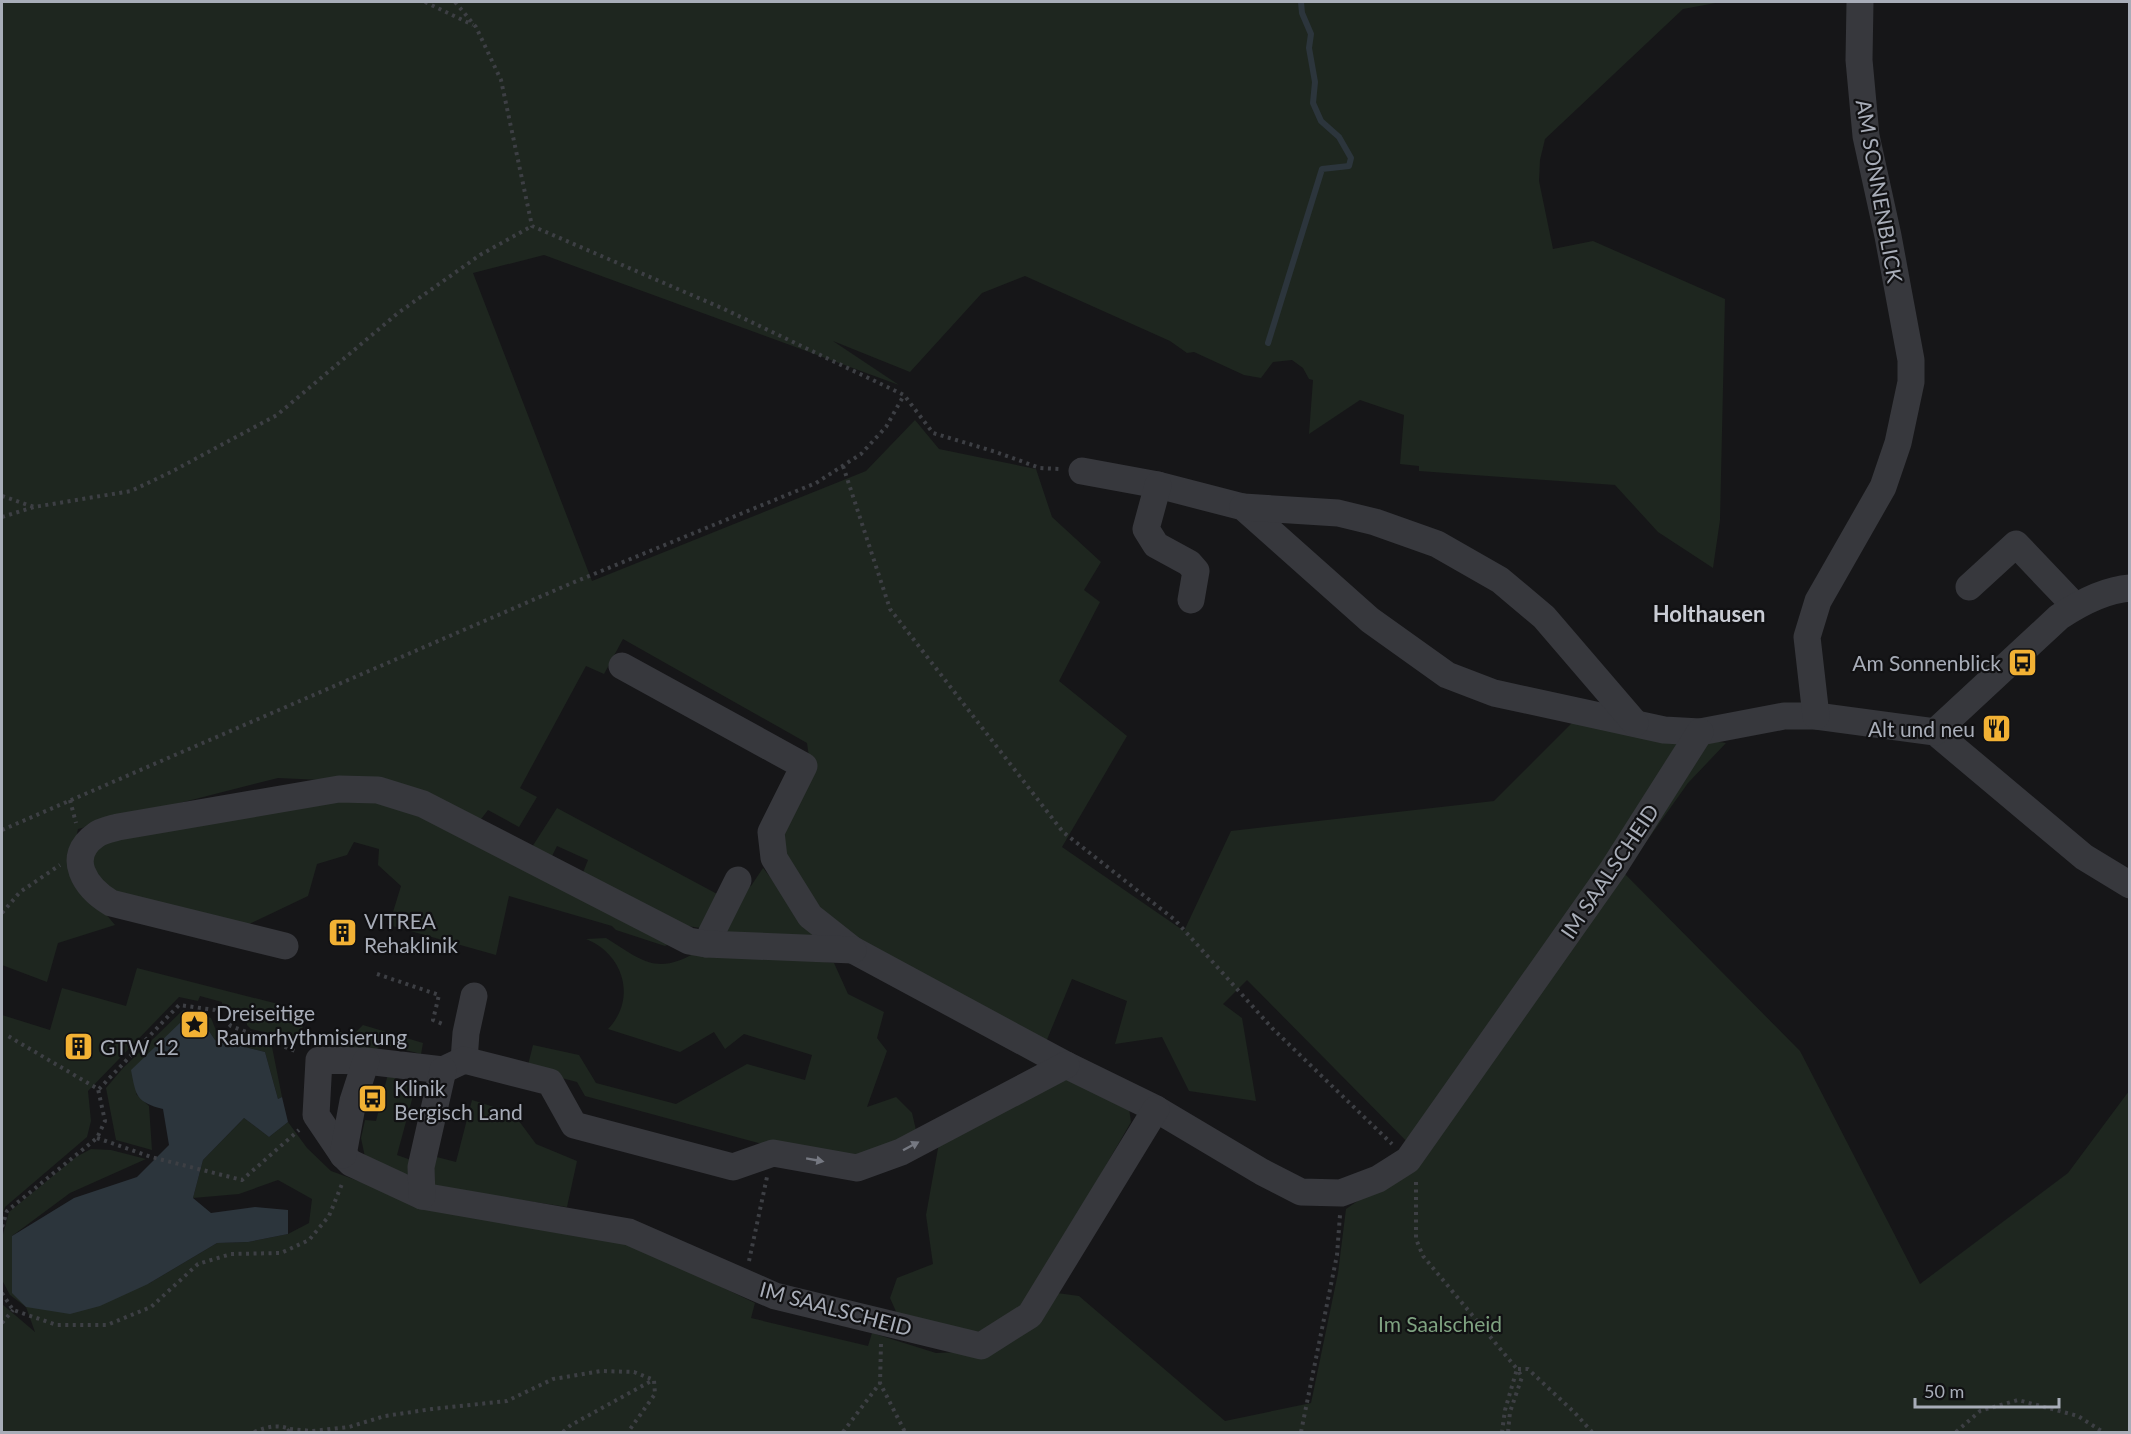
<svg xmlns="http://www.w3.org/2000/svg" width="2131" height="1434" viewBox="0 0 2131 1434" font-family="Lato,sans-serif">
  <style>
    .green { fill: #1e261f }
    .water { fill: #2c353c }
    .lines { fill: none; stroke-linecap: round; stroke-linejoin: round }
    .stream { stroke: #2c353c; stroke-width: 6 }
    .path { stroke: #3d3f44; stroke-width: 4; stroke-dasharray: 3 4.5; stroke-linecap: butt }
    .minor { stroke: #37383d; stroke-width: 27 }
    .oneway { fill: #757881 }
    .labels { text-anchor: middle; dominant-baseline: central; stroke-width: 4.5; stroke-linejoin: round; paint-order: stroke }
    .street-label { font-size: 21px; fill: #a8adb8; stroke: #111113 }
    .poi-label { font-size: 21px; fill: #a8adb8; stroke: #111113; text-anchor: start }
    .park-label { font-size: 21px; fill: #7fa381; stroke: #111113 }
    .neighbourhood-label { font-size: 22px; font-weight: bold; fill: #c9ccd4; stroke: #111113 }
  </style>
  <rect width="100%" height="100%" fill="#161618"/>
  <!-- green -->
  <g class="green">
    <polygon points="2,2 1721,2 1683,9 1545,139 1540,160 1539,181 1553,249 1593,241 1725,299 1720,520 1713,568 1658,532 1615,485 1419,471 1419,466 1400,464 1404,415 1360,400 1309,434 1313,380 1309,379 1303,368 1292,360 1273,362 1261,378 1244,375 1194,352 1187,353 1170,341 1025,276 982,293 910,372 833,341 899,385 544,255 473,273 592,581 866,471 915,420 939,449 1036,469 1052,517 1101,562 1084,590 1100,602 1059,681 1127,736 1062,847 1184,931 1231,831 1494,801 1575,720 1726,743 1688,783 1624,873 1800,1051 1920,1284 2068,1173 2129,1091 2129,1432 2,1432 2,1304 35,1332 26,1307 10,1295 2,1280 2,1238 9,1212 76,1157 91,1149 111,1150 146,1159 70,1193 12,1236 148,1284 217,1243 248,1242 288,1234 309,1223 312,1199 278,1180 239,1194 193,1198 203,1160 244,1118 269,1137 288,1122 307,1148 331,1171 438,1210 612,1237 661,1258 755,1303 751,1318 868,1346 872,1333 936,1353 985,1351 1057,1293 1079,1296 1225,1421 1311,1403 1338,1273 1346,1209 1422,1157 1247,980 1223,1004 1242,1018 1256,1101 1189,1091 1162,1037 1115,1044 1127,1001 1072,979 1046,1042 940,994 820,915 778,843 811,772 807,743 623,639 604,674 586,666 520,788 537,797 519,827 488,810 478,823 387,783 278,778 78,829 72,857 86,890 115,925 58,943 47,982 2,965"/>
    <polygon points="326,799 386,803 416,813 669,944 665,946 616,930 612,926 509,896 496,955 389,925 401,886 378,865 379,849 354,842 347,855 317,864 308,896 247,925 109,890 95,881 88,855 101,838"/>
    <polygon points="557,808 719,895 751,886 763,868 813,931 813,938 809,944 680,925 582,875 588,860 557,846 551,858 532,847"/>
    <path d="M606,938C646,963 657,976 702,949L834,963L848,994L884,1012L877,1038L887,1051L867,1107L896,1097L912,1113L916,1130L859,1159L770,1146L585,1096L577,1082L527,1069L533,1045L579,1055L596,1083L676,1104L747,1064L805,1080L812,1055L744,1034L725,1049L714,1032L680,1052L608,1029C637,999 624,954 586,939Z"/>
    <polygon points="137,968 278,1004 280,1014 296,1011 295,1016 305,1019 299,1040 251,1029 247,1025 246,1014 222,1007 222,1002 200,996 198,1001 179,997 88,1091 91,1121 87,1137 5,1207 2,1215 2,1015 50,1030 62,988 126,1006"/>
    <polygon points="183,1010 211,1018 217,1033 272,1047 282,1097 278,1099 265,1052 215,1040 205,1025 136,1094 149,1106 152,1150 116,1140 106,1088 123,1068"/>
    <polygon points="363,1025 423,1043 421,1054 382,1044 368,1058 332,1049 334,1031 354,1034"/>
    <polygon points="397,1068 395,1081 431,1092 430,1096 414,1092 397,1155 411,1160 408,1179 365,1157 361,1138 365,1120 376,1121 389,1070"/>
    <polygon points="1060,1078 1078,1079 1129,1108 1131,1122 1030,1297 1009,1320 977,1332 898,1316 890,1298 897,1278 933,1264 926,1215 939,1143"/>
    <polygon points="472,1100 513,1113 536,1144 577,1161 567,1207 435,1187 433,1156 456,1162"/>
  </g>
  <!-- water -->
  <path class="water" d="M183,1020L205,1025L215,1040L265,1052L278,1099L282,1097L288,1122L269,1137L244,1118L203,1160L193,1198L211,1213L255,1207L288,1210V1234L248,1242L217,1243L148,1284L100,1306L70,1314L26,1307L12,1293V1236L74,1198L137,1177L169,1145L163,1109C136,1102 136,1096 131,1070Z"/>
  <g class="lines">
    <!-- stream -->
    <polyline class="stream" points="1268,343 1322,169 1349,166 1351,158 1339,137 1321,121 1313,103 1315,82 1309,48 1311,34 1302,13 1301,2"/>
    <!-- path -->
    <g class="path">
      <polyline points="425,2 473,25"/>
      <polyline points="455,2 476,27 501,80 532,226 724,309 904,395 933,433 996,452 1040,468 1060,469"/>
      <polyline points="843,466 890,609 1063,832 1175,920 1272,1028 1392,1144"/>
      <polyline points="2,496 34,507"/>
      <polyline points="2,517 34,507 131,491 171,472 277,415 398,313 480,255 532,226"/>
      <polyline points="70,800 76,823"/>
      <polyline points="2,830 572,583 816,483 861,454 886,427 904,395"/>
      <polyline points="2,913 20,892 60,865"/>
      <polyline points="377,974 439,995 433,1020 445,1025"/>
      <polyline points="99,1089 179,1005 215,1010 231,1026 298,1052"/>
      <polyline points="97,1138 151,1157 242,1180 299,1130"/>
      <polyline points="1416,1182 1416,1239 1423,1256 1517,1369 1505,1410 1502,1432"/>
      <polyline points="2,1227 7,1211 97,1138 105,1121 98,1089 8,1036"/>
      <polyline points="749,1261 767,1177"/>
      <polyline points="2,1293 13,1310 57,1325 107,1325 151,1307 198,1264 231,1254 281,1253 309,1240 329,1216 342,1184"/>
      <polyline points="2,1323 13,1310"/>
      <polyline points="881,1344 880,1383 905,1432"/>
      <polyline points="290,1429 312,1431 349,1427 385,1416 432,1409 507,1401 553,1379 601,1371 634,1372 654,1380 655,1394 628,1432"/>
      <path d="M254,1432C267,1427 276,1424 290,1429L287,1432"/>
      <polyline points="563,1432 571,1425 653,1380"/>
      <polyline points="843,1432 880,1383"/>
      <polyline points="1301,1432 1337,1255 1340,1215"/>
      <polyline points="1508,1432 1510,1412 1522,1377 1517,1369 1528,1369 1575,1413 1592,1432"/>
      <polyline points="1956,1432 1980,1411 2018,1400 2078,1416 2103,1432"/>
    </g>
    <!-- minor -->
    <g class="minor">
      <polyline points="1082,471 1158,485 1243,507 1370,620 1447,675 1494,693 1664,730 1700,732 1784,716 1816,716 1935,732 2084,857 2130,885"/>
      <polyline points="1158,485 1146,529 1156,545 1189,563 1196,571 1191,600"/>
      <polyline points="1243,507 1338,513 1375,522 1437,544 1500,580 1544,617 1635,723"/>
      <polyline points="1969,587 2016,544 2075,606"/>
      <polyline points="622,666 804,766 771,832 774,858 810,916 853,950 1066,1065 1156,1109 1262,1172 1301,1192 1341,1193 1378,1179 1408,1160 1613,869 1700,732"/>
      <polyline points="1816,716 1807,637 1818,601 1883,487 1898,443 1911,382 1911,360 1888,236 1866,136 1859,60 1860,2"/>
      <path d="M1935,732L2059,617C2080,603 2104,590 2130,588"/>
      <polyline points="706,944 738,880"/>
      <path d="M285,946L111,903C86,888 64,857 96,835C101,831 111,829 118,827L339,789L378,790L423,804L689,941L706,944L853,950"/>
      <polyline points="464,1060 466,1033 474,996"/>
      <polyline points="1066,1065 901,1152 857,1168 773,1153 733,1167 574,1125 550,1082 464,1060 443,1070 366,1061 319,1060 316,1115 343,1155 351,1163 422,1196 629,1232 775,1296 981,1346 1030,1315 1156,1109"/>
      <polyline points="343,1155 353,1101 366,1061"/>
      <polyline points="422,1196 421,1167 443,1070"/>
    </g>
  </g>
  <!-- one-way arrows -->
  <defs><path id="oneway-solid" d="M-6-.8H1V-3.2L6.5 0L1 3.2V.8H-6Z" transform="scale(1.5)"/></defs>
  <g class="oneway">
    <use href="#oneway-solid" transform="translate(911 1146) rotate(-28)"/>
    <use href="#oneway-solid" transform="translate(815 1160) rotate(10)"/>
  </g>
  <!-- icons -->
  <defs>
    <symbol id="bus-square" viewBox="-11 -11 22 22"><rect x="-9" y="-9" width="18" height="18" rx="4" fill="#f2b134" stroke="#111113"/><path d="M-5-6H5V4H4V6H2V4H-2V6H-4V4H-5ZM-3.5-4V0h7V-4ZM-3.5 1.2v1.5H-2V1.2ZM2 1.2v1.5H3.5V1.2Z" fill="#111"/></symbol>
    <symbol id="restaurant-square" viewBox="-11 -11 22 22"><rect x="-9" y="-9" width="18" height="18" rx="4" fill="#f2b134" stroke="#111113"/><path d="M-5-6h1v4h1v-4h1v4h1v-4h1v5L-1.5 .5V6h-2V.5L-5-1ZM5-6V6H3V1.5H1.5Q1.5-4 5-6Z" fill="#111"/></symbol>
    <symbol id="building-square" viewBox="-11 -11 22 22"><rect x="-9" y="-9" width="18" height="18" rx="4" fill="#f2b134" stroke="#111113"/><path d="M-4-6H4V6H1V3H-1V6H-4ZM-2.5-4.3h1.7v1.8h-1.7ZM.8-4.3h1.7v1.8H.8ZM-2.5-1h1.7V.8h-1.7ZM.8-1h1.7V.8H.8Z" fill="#111"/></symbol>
    <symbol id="sight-square" viewBox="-11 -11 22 22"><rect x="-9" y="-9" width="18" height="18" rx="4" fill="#f2b134" stroke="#111113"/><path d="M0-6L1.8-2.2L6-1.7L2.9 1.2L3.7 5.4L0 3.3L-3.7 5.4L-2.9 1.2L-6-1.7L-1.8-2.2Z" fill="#111"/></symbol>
  </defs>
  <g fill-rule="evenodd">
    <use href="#bus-square" x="2006" y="646" width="33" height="33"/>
    <use href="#restaurant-square" x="1980" y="712" width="33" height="33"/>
    <use href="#building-square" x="326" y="916" width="33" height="33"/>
    <use href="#sight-square" x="178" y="1008" width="33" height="33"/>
    <use href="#building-square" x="62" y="1030" width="33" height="33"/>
    <use href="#bus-square" x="356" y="1082" width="33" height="33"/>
  </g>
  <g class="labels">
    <!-- street labels -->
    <g class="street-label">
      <text transform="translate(1880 191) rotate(80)">AM SONNENBLICK</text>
      <text transform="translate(1609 871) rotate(-56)">IM SAALSCHEID</text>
      <text transform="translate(836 1308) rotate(15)">IM SAALSCHEID</text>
    </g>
    <!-- poi labels -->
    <g class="poi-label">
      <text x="2001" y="662" text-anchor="end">Am Sonnenblick</text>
      <text x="1975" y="728" text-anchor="end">Alt und neu</text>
      <text x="364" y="920">VITREA<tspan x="364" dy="24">Rehaklinik</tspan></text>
      <text x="216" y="1012">Dreiseitige<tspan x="216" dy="24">Raumrhythmisierung</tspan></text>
      <text x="100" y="1046">GTW 12</text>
      <text x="394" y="1087">Klinik<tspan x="394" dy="24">Bergisch Land</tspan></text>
    </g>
    <!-- park labels -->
    <g class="park-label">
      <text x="1440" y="1323">Im Saalscheid</text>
    </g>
    <!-- neighbourhood labels -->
    <g class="neighbourhood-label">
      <text x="1709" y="613">Holthausen</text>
    </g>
  </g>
  <!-- border -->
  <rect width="2131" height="1434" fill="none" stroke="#a8adb8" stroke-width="6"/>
  <!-- scale -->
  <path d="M1915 1398v9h144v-9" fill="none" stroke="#a8adb8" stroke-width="3"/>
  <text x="1924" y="1398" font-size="18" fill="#a8adb8" stroke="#111113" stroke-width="4.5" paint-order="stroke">50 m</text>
</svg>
